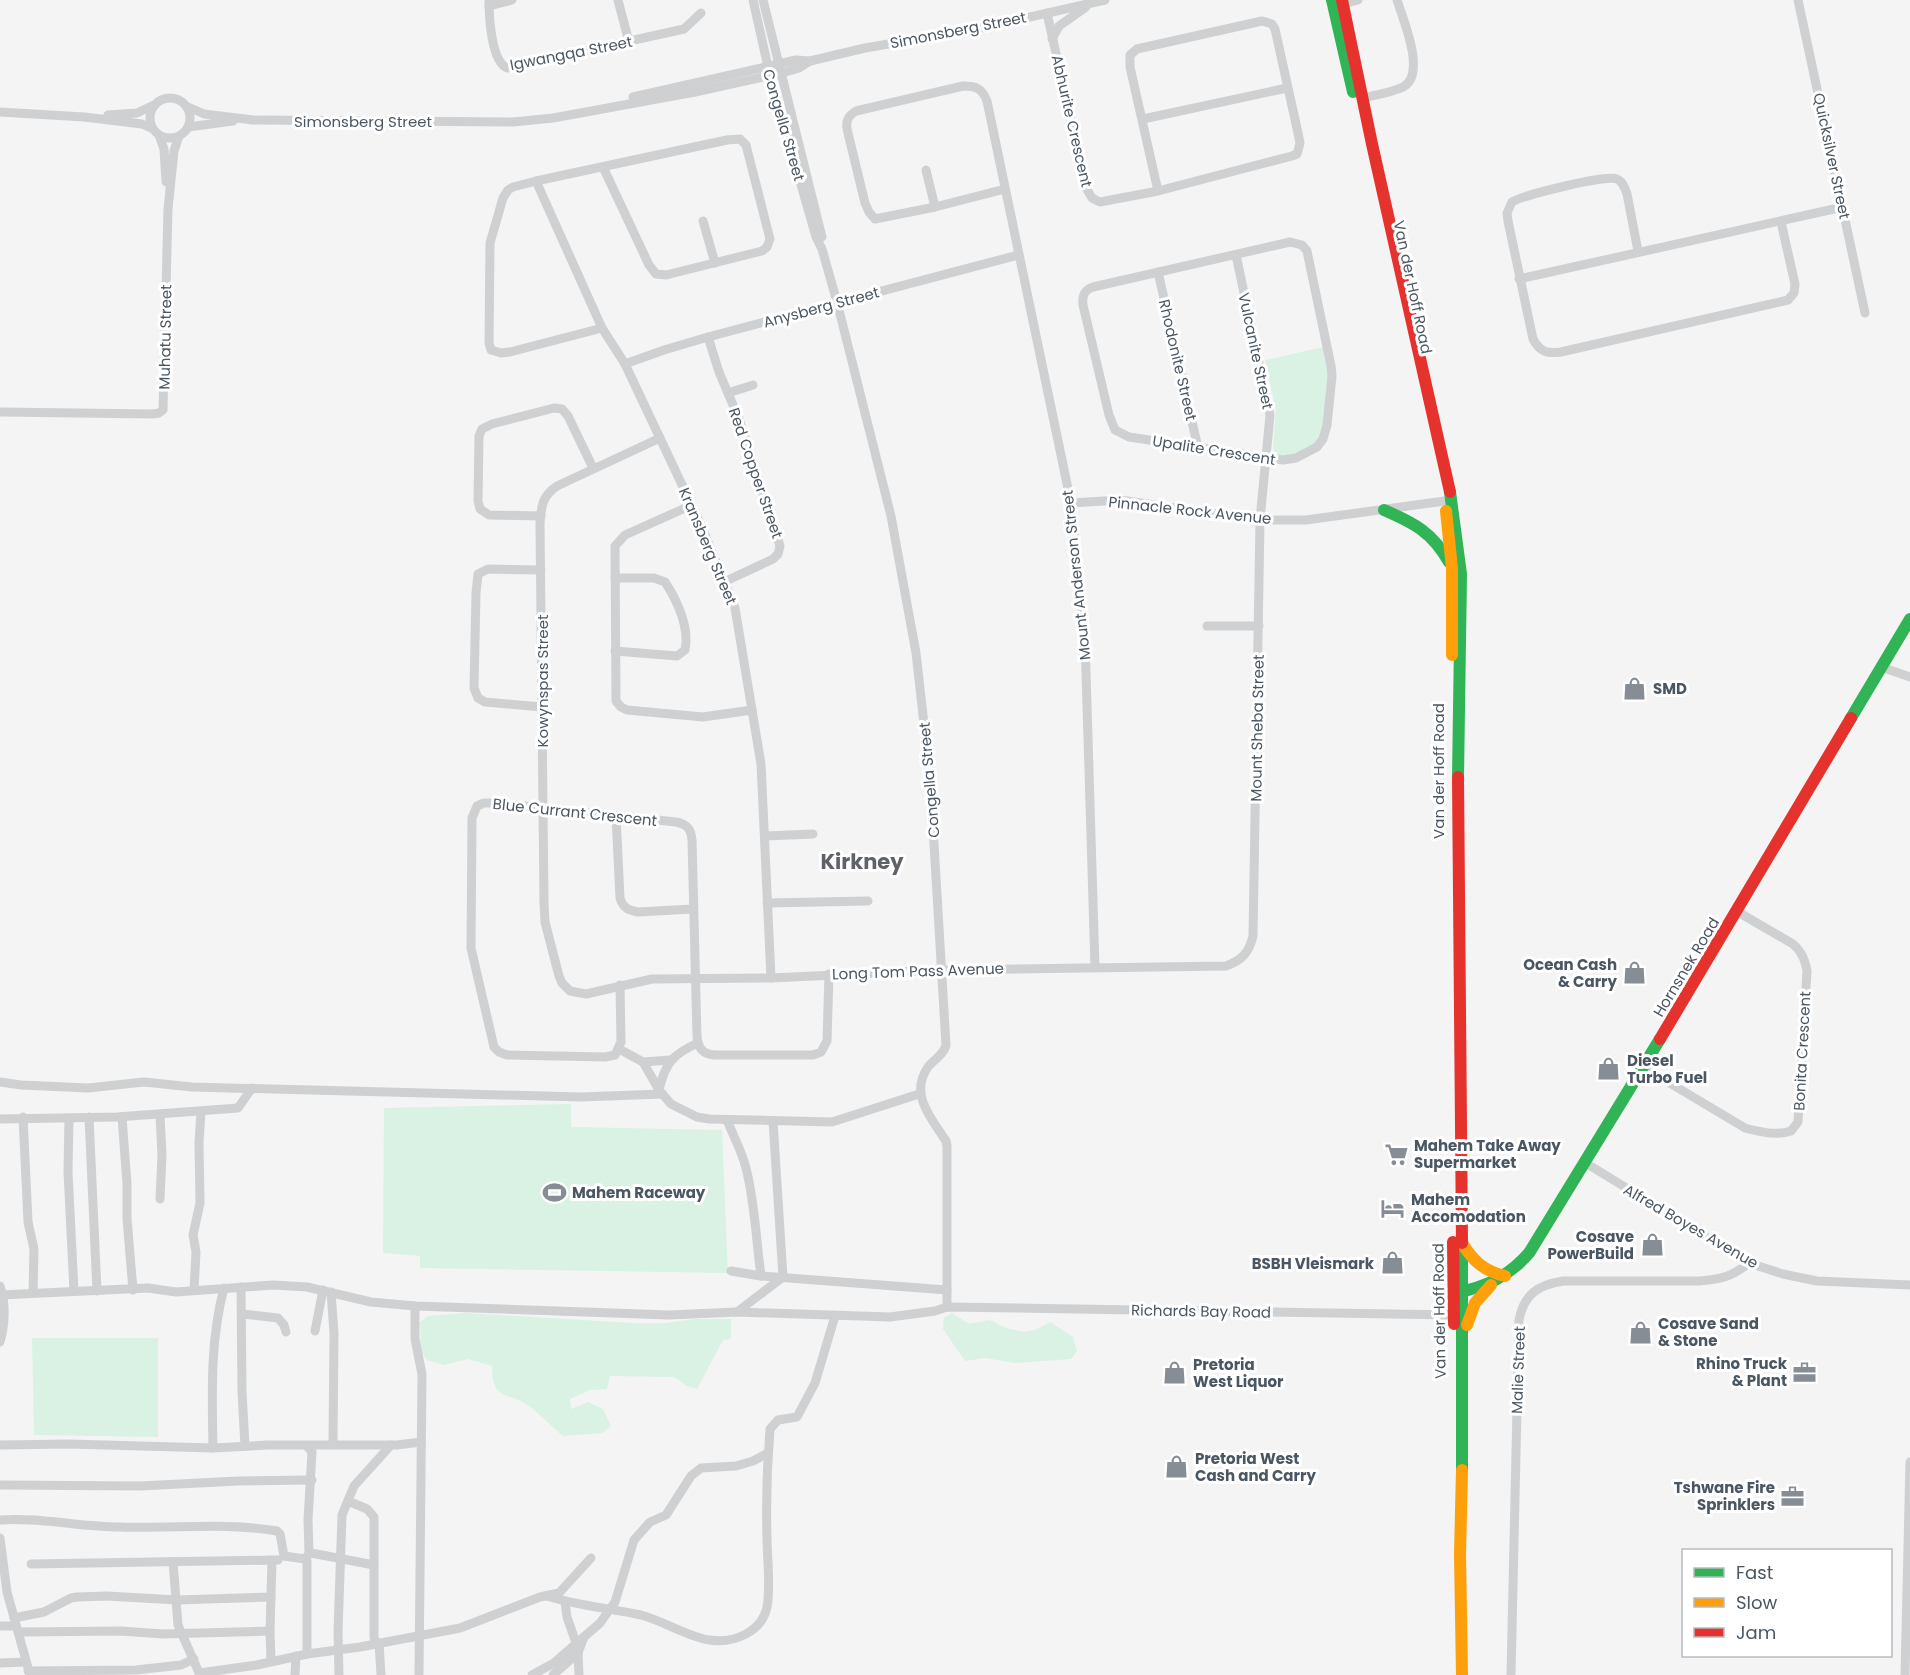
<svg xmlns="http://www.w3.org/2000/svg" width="1910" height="1675" viewBox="0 0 1910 1675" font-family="Poppins,sans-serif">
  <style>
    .green { fill: #d9f2e3 }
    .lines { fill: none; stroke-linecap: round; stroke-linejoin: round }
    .street { stroke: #ced0d2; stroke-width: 9 }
    .fast { stroke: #30b455; stroke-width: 12 }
    .slow { stroke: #ff9f0a; stroke-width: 12 }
    .jam { stroke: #e5322d; stroke-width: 12 }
    .labels { text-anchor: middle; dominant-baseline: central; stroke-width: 6; stroke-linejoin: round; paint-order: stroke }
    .street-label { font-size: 15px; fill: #4a5661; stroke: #fff }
    .poi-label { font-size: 15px; font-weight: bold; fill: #4a5661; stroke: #fff; text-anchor: start }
    .district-label { font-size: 21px; font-weight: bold; fill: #5f6368; stroke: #fff }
  </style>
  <rect width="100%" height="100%" fill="#f4f4f4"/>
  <!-- green -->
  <g class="green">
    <path d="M1323,347C1332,380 1327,410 1318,442C1305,450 1290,461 1275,454L1273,447L1276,410L1265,360Z"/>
    <polygon points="571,1104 571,1127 722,1130 728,1273 420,1268 420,1256 383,1253 384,1108"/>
    <path d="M465,1313L633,1323H666L694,1319H731V1339L723,1340L697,1389L687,1386L674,1377L610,1376L607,1389L590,1390L570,1399L571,1409L588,1402L603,1409L611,1426L602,1433L563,1436C553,1428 536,1410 526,1404C504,1391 493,1401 492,1366L468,1359L444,1365L427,1360L421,1352L420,1322L428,1316Z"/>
    <polygon points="952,1313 969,1324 990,1320 1006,1328 1023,1332 1035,1330 1050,1322 1073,1337 1077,1351 1071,1359 1015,1363 985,1358 965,1361 943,1329 944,1318"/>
    <polygon points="32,1338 158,1338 158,1437 34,1435"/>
  </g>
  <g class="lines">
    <!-- street -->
    <g class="street">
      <path d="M489,0C489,16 491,61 507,68L684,29L701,13"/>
      <polyline points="618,0 629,42"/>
      <path d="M753,0L770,76L816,237L822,249L837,302L891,516L916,653L930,777L946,1045C944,1055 934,1059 928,1067C909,1094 931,1118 946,1141L947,1146V1307"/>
      <polyline points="763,0 822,237"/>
      <polyline points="1798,0 1865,313"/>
      <polyline points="1343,4 1358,0"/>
      <polyline points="489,6 512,0"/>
      <polyline points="1047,13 1086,188 1092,198 1100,202 1158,191 1292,156 1297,154 1300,143 1298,133 1275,29 1272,24 1262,21 1137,49 1130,55 1130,67 1158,191"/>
      <polyline points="1052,39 1059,26 1086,7"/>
      <polyline points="633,97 796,60 810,61 865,48 981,28 1105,0"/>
      <circle cx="170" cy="118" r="20"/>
      <path d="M1362,98C1375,95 1391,93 1403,87C1427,75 1403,19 1397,0"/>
      <polyline points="188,107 204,114 253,120 513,122 553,118 695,92 782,73 799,68 810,61"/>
      <polyline points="0,112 84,117 142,124 153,129"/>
      <polyline points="108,115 137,113 154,105"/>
      <polyline points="1143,119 1287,88"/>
      <polyline points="188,127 233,121"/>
      <polyline points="159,135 164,149 166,182"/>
      <polyline points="926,170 935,207"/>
      <polyline points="536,181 602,328 625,364 701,525 735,608 761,764 771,978"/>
      <path d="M1005,189L935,207L875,219L869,212L865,203L847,129C846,120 848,116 856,111L963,86C976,86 982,88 987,101L1071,503L1085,640L1095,967"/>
      <polyline points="703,221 715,263"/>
      <path d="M1290,242L1302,245L1307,251L1331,366L1332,376L1327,425L1323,439L1317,447L1296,458L1283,460L1129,437L1115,430L1109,415L1083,305C1082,296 1084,290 1093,287Z"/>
      <path d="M1638,251L1627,194C1625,188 1623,182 1617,179C1607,174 1524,195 1512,202L1507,213L1508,221L1533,339C1540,352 1547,354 1561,352L1788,300L1794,293L1795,284L1781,222"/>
      <polyline points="1158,272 1198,448"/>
      <polyline points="1519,279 1843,207"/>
      <polyline points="602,328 510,352 501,353 491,350 489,343 490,243 503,198 508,190 513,187 536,181 727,140 740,139 746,145 770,239 767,247 762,251 666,275 656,274 649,265 603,167"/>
      <polyline points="708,337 719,372 739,419 780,546 778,554 773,559 726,581"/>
      <polyline points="625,364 664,350 708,337 1018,255"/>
      <polyline points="728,393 753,385"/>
      <polyline points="0,412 153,414 159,413 163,410 168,209 174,151 179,136"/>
      <path d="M660,438L557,486C542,496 541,507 540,524L544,903L545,922L559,976L562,983L570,991L586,994L652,979L771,978L941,970L1226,966C1242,960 1249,953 1253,936L1260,520L1270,415L1236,255"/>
      <polyline points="1071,503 1120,500 1260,520 1306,520 1452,500"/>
      <polyline points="692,505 625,535 615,546 616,701 621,707 627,710 703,717 752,710"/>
      <polyline points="541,516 489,515 480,509 478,501 479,436 482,429 492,424 554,408 562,409 568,416 593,468"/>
      <polyline points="541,570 488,569 478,574 476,593 474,688 478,698 485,702 542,707"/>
      <path d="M615,578H654L665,582C677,600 690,628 685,650L677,656L615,651"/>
      <polyline points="1207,626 1259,626"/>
      <polyline points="1881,667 1910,677"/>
      <path d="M616,816L620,898C623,908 628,910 638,912L693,909"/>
      <polyline points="765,836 813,834"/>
      <polyline points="767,903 868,901"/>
      <path d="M620,985L621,1042L615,1055L605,1057L507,1055L499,1052L494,1047L471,948L472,818L477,806L484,803H495L676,822C687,824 691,829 692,840L697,1037C698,1048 703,1054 714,1055H813L821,1052L827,1041L829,974"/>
      <polyline points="619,1049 643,1062 659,1090 671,1104 697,1117 709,1119 832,1122 919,1094"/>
      <polyline points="643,1062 670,1060"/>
      <path d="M1645,1064L1658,1076L1745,1128C1760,1132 1776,1136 1791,1131L1798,1122L1807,971C1805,960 1802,952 1793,944L1738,912"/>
      <polyline points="0,1082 21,1085 88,1088 144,1082 192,1087 581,1097 662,1094"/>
      <path d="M659,1090C665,1063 673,1054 698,1043"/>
      <polyline points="160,1115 162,1155 160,1199"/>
      <polyline points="23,1117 28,1222 34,1249 33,1293"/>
      <polyline points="89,1117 97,1291"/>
      <polyline points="122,1117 127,1184 127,1219 133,1290"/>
      <polyline points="69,1118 68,1172 74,1291"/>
      <polyline points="0,1119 117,1117 238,1108 252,1088"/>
      <path d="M727,1120C733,1135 742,1152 746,1168C755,1203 756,1240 761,1276"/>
      <polyline points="1584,1162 1749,1263 1783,1274 1817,1281 1910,1285"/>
      <polyline points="731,1271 761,1276 947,1290"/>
      <path d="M0,1286C6,1303 5,1325 0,1342"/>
      <polyline points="241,1287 242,1392 245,1446"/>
      <polyline points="194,1290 196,1252 193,1235 200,1203 199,1143 201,1112"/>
      <polyline points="331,1292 334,1333 333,1444"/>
      <polyline points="0,1295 148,1288 176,1292 273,1285 307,1287 371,1302 415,1306 669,1315 737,1312 890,1317 935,1311 947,1307 1454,1315"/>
      <polyline points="415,1306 415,1339 422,1374 419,1675"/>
      <polyline points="737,1312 783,1277 773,1121"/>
      <polyline points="242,1314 278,1318 284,1325 286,1332"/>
      <polyline points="315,1331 323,1290"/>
      <polyline points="0,1445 69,1444 213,1448 268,1445 397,1445 421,1442"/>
      <polyline points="307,1446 312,1452 308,1520 309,1553"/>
      <path d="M213,1448C212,1394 210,1340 224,1288"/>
      <polyline points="0,1485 140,1486 238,1481 312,1480"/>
      <polyline points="348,1501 367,1509 374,1517 374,1636 375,1644"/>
      <path d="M0,1520C40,1517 80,1527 120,1527C172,1529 226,1522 277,1531L280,1534L284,1556L305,1559L307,1561V1654"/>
      <polyline points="0,1538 7,1592 30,1675"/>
      <polyline points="307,1556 311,1553 374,1565"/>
      <polyline points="173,1562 178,1625 200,1675"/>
      <polyline points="31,1564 278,1560"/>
      <path d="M547,1596C578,1606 610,1608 641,1615C664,1621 690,1638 710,1640C733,1644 762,1632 767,1607C771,1587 767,1559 767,1538C766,1502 767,1465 770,1429L778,1420L797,1417L815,1383L835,1316"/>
      <polyline points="565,1602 567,1617 576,1643"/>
      <polyline points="14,1618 44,1612 71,1598 77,1597 107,1596 177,1600 271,1597"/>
      <polyline points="0,1626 16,1626"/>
      <polyline points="270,1631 271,1661"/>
      <polyline points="18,1632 121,1631 163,1634 270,1631 272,1560"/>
      <polyline points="379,1643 381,1675"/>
      <polyline points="0,1663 26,1662"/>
      <polyline points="28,1671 136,1670 181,1665 194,1659"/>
      <polyline points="200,1673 257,1665 307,1654 360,1647 460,1628 540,1597 559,1593 591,1558"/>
      <polyline points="295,1675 296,1656"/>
      <polyline points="339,1675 338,1632 342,1515 354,1486 391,1445"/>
      <polyline points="532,1675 554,1663 600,1623 615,1602 634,1540 650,1522 666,1515 691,1476 701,1468 736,1466 753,1461 768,1453"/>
      <polyline points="553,1675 578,1653"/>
      <polyline points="579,1675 578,1653 584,1637"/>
      <path d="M1511,1675L1519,1320C1524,1294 1538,1285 1563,1281H1699C1722,1279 1731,1277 1749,1263"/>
      <polyline points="1905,1675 1910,1462"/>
    </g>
    <!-- fast -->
    <g class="fast">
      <polyline points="1332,0 1353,92"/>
      <polyline points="1450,492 1461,574 1458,777"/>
      <path d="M1384,510C1414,523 1432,532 1449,562"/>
      <polyline points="1851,718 1910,619"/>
      <polyline points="1462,1243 1462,1470"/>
      <path d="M1455,1293C1486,1287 1508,1277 1529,1253L1660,1039"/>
    </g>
    <!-- slow -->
    <g class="slow">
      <polyline points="1446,511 1452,568 1452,655"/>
      <path d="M1462,1243C1473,1261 1484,1271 1505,1276"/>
      <polyline points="1467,1325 1475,1303 1491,1285"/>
      <polyline points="1462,1675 1460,1554 1462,1470"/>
    </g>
    <!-- jam -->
    <g class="jam">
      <polyline points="1342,0 1372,144 1450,492"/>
      <polyline points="1458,777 1462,1243"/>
      <polyline points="1660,1039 1851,718"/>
      <polyline points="1453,1242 1454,1324"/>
    </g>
  </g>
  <!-- icons -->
  <defs>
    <symbol id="shop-bare" viewBox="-9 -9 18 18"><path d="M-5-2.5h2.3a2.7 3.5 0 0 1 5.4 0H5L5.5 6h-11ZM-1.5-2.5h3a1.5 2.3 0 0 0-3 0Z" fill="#868d94" stroke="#fff" stroke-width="2.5" paint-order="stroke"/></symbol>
    <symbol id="supermarket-bare" viewBox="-9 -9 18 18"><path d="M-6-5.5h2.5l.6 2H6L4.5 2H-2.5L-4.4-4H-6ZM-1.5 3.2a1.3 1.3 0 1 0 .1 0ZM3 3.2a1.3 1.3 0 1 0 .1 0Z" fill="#868d94" stroke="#fff" stroke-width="2.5" paint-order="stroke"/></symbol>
    <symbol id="stadium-bare" viewBox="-9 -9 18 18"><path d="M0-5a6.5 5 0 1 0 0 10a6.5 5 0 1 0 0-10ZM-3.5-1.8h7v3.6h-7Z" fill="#868d94" stroke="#fff" stroke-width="2.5" paint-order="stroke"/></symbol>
    <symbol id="hotel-bare" viewBox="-9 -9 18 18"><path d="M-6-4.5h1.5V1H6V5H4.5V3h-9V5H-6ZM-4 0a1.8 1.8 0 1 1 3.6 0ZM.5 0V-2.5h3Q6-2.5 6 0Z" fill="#868d94" stroke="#fff" stroke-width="2.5" paint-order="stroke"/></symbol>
    <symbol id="office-bare" viewBox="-9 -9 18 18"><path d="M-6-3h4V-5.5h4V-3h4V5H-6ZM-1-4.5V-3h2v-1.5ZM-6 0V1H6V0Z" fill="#868d94" stroke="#fff" stroke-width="2.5" paint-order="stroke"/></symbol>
  </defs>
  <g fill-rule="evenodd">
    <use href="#shop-bare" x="1618" y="672" width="33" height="33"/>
    <use href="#shop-bare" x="1618" y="956" width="33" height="33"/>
    <use href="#shop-bare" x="1592" y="1052" width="33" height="33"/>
    <use href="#supermarket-bare" x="1380" y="1138" width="33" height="33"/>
    <use href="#stadium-bare" x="538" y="1176" width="33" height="33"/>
    <use href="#hotel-bare" x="1376" y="1192" width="33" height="33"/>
    <use href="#shop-bare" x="1636" y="1228" width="33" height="33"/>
    <use href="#shop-bare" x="1376" y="1246" width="33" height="33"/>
    <use href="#shop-bare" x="1624" y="1316" width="33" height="33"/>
    <use href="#office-bare" x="1788" y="1356" width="33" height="33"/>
    <use href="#shop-bare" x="1158" y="1356" width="33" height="33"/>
    <use href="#shop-bare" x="1160" y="1450" width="33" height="33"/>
    <use href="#office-bare" x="1776" y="1480" width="33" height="33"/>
  </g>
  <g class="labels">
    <!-- street labels -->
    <g class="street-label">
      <text transform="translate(958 30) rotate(-11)">Simonsberg Street</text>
      <text transform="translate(571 53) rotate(-11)">Igwangqa Street</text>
      <text x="363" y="121">Simonsberg Street</text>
      <text transform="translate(1072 121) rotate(77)">Abhurite Crescent</text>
      <text transform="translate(784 125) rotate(74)">Congella Street</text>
      <text transform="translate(1832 156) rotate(78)">Quicksilver Street</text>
      <text transform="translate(1413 287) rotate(78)">Van der Hoff Road</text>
      <text transform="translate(821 307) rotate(-15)">Anysberg Street</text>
      <text transform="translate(165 337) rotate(-89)">Muhatu Street</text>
      <text transform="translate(1256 351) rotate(78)">Vulcanite Street</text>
      <text transform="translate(1178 360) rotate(77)">Rhodonite Street</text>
      <text transform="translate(1214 450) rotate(9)">Upalite Crescent</text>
      <text transform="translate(756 473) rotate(71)">Red Copper Street</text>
      <text transform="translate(1190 510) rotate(6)">Pinnacle Rock Avenue</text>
      <text transform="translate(708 546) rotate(67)">Kransberg Street</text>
      <text transform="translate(1076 575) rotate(-96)">Mount Anderson Street</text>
      <text transform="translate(542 681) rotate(-90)">Kowynspas Street</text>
      <text transform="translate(1257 728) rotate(-89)">Mount Sheba Street</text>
      <text transform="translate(1438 771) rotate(-90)">Van der Hoff Road</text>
      <text transform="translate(929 780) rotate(-95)">Congella Street</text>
      <text transform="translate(575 812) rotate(6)">Blue Currant Crescent</text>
      <text transform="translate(1686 967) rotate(-59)">Hornsnek Road</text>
      <text transform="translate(918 971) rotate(-2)">Long Tom Pass Avenue</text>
      <text transform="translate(1802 1051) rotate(-87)">Bonita Crescent</text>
      <text transform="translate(1691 1226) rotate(30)">Alfred Boyes Avenue</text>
      <text transform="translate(1201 1311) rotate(1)">Richards Bay Road</text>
      <text transform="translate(1439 1311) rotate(-91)">Van der Hoff Road</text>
      <text transform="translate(1518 1370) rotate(-88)">Malie Street</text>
    </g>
    <!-- poi labels -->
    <g class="poi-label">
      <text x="1653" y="688">SMD</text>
      <text x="1617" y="964" text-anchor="end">Ocean Cash<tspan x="1617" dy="17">&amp; Carry</tspan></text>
      <text x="1627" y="1060">Diesel<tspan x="1627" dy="17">Turbo Fuel</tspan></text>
      <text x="1414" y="1145">Mahem Take Away<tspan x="1414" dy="17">Supermarket</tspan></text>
      <text x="572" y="1192">Mahem Raceway</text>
      <text x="1411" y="1199">Mahem<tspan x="1411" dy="17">Accomodation</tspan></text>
      <text x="1634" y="1236" text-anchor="end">Cosave<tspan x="1634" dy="17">PowerBuild</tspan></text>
      <text x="1374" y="1263" text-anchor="end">BSBH Vleismark</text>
      <text x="1658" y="1323">Cosave Sand<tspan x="1658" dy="17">&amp; Stone</tspan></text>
      <text x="1787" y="1363" text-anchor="end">Rhino Truck<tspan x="1787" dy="17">&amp; Plant</tspan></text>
      <text x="1193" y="1364">Pretoria<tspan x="1193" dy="17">West Liquor</tspan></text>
      <text x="1195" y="1458">Pretoria West<tspan x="1195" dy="17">Cash and Carry</tspan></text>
      <text x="1775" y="1487" text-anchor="end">Tshwane Fire<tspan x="1775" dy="17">Sprinklers</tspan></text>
    </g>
    <!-- district labels -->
    <g class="district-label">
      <text x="862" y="861">Kirkney</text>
    </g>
  </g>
  <!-- legend -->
  <rect x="1682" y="1549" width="210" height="108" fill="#ffffff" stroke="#b7bbc0" stroke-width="1.5"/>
  <rect x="1694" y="1568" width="30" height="9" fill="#30b455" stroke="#b7bbc0" stroke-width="1.5"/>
  <text x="1736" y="1579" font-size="18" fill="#4a5661">Fast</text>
  <rect x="1694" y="1598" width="30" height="9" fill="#ff9f0a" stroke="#b7bbc0" stroke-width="1.5"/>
  <text x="1736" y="1609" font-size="18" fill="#4a5661">Slow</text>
  <rect x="1694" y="1628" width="30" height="9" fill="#e5322d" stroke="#b7bbc0" stroke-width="1.5"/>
  <text x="1736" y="1639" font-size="18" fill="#4a5661">Jam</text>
</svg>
